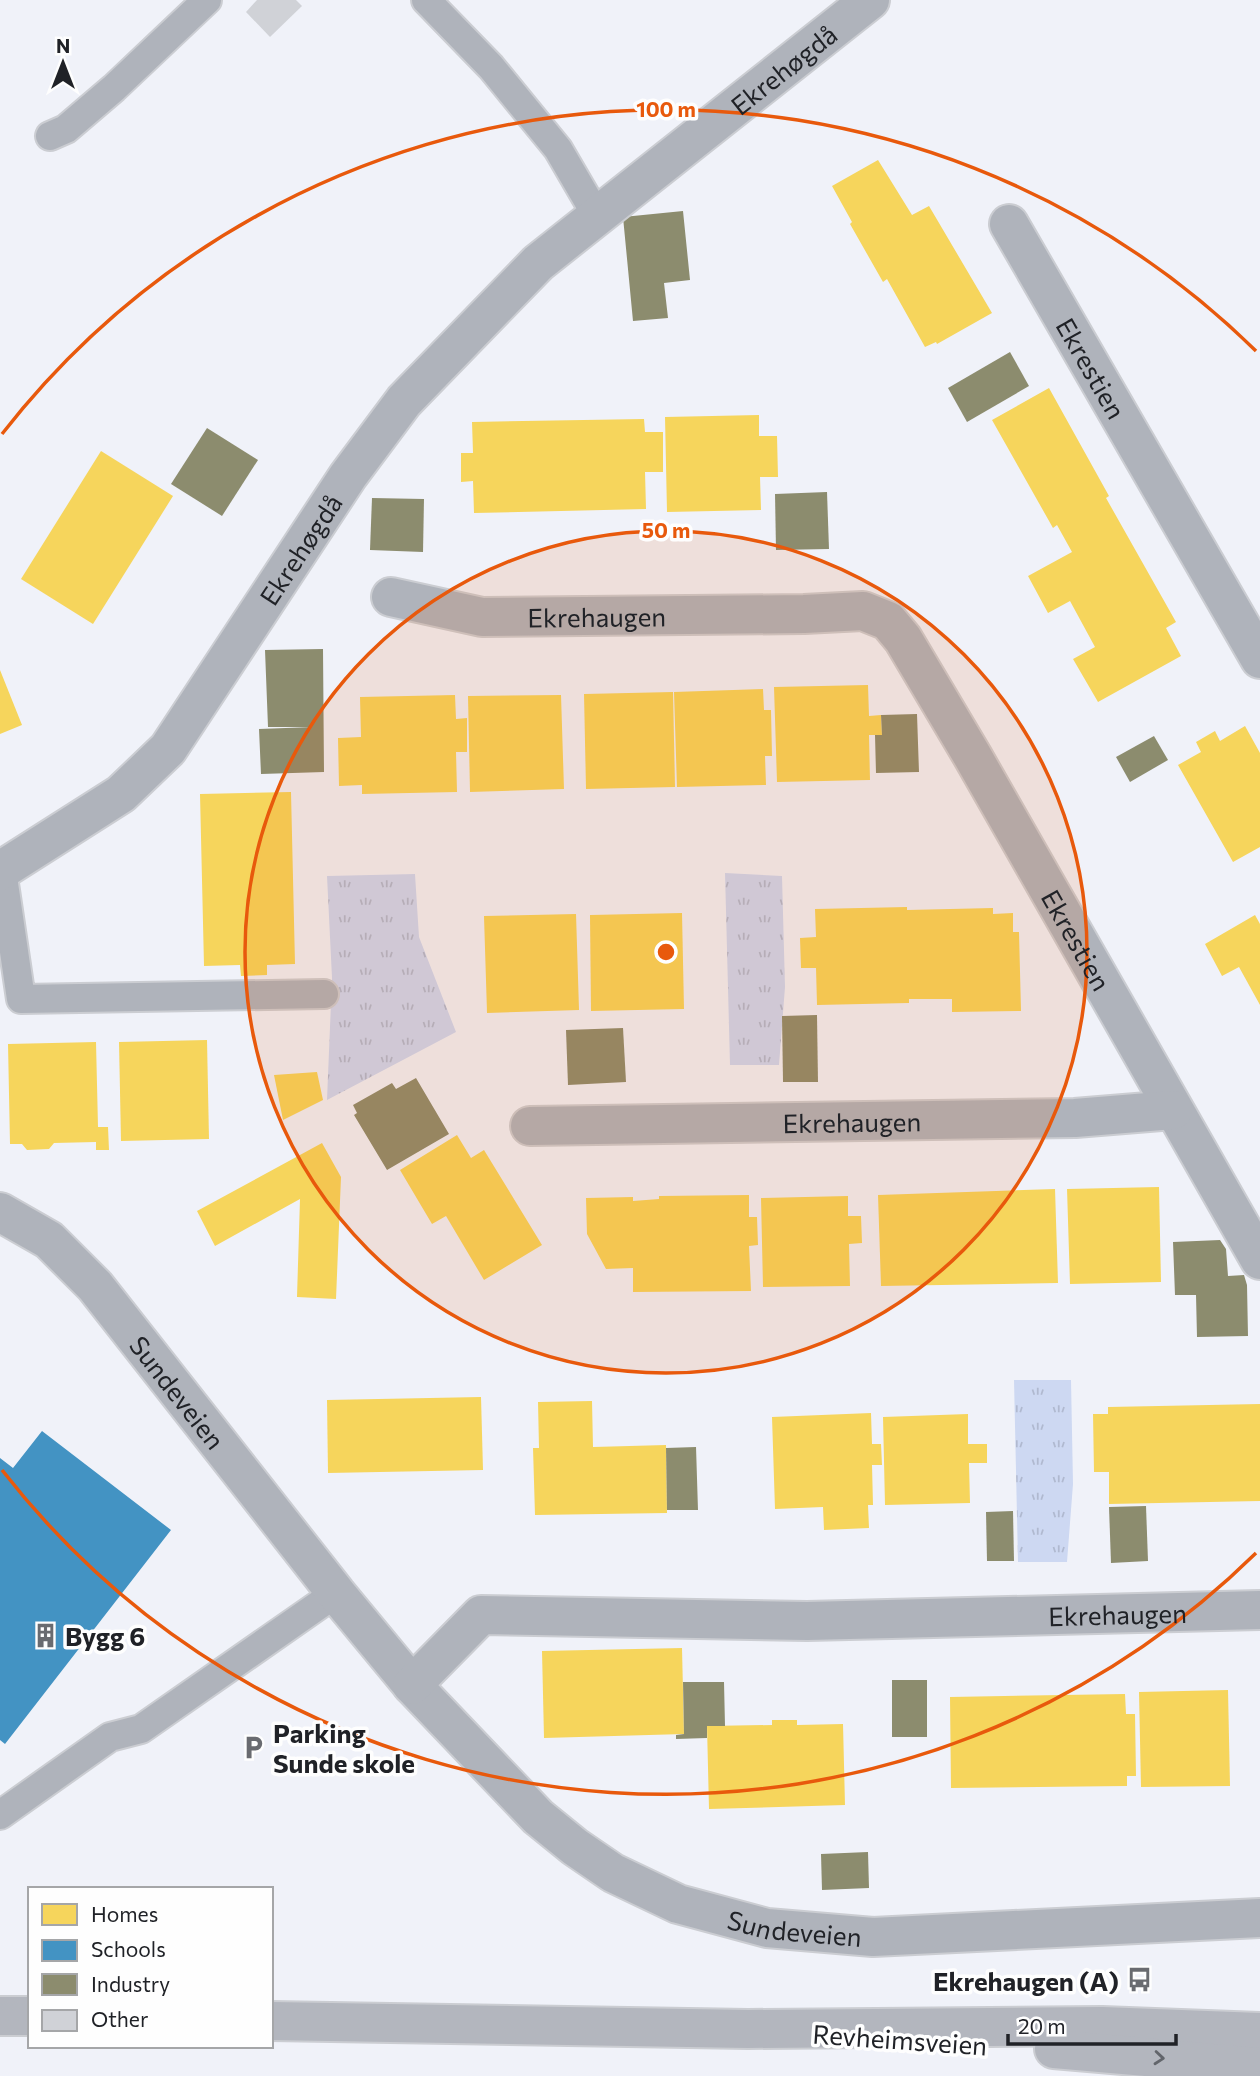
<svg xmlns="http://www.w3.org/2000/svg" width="1260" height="2076" viewBox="0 0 1260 2076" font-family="Commissioner,sans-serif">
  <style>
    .grass { fill: url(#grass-tufts) }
    .homes { fill: #f6d55c }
    .schools { fill: #4393c3 }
    .industry { fill: #8c8c6e }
    .building { fill: #d0d2d7 }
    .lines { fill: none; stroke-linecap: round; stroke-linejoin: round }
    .lane-casing { stroke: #cbcdd2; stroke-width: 32 }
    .street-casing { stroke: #cbcdd2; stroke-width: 42 }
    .primary-casing { stroke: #cbcdd2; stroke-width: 42 }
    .lane { stroke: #afb3bb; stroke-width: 28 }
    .street { stroke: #afb3bb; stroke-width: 38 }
    .primary { stroke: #b3b6be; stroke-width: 38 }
    .oneway { stroke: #62656b }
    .ring { fill: none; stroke: #e8590c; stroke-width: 3.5 }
    .labels { text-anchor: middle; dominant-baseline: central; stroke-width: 7; stroke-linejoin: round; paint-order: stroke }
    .street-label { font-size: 26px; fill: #202227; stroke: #fefefe }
    .poi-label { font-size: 26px; font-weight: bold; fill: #202227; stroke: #fefefe; text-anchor: start }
    .centre { fill: #e8590c; stroke: #fefefe; stroke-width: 3.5 }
    .ring-label { font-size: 21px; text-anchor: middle; font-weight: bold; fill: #e8590c; stroke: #fefefe; stroke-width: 7; stroke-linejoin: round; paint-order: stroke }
  </style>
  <defs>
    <pattern id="grass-tufts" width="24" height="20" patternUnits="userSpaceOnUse" patternTransform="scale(1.75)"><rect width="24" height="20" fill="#cdd8f2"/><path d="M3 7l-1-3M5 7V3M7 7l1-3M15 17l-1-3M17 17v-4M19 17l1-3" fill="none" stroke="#b0b9d0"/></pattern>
  </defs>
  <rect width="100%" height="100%" fill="#f0f2f9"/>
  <!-- grass -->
  <g class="grass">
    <polygon points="725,873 782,876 785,987 779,1065 730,1065"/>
    <polygon points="415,874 419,937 456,1032 327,1100 332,978 327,876"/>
    <polygon points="1014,1380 1071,1380 1073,1484 1067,1562 1018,1562"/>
  </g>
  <!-- homes -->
  <g class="homes">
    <polygon points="878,160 912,215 929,206 992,313 937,344 936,342 925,347 887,279 883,282 850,224 852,222 832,186"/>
    <polygon points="1049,388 1109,496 1106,498 1176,622 1166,628 1181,656 1098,702 1073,659 1095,647 1070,601 1048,613 1028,576 1072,552 1057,525 1053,528 992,420"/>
    <polygon points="759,415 759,436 777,436 778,477 760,477 761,510 667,512 665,417"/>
    <polygon points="644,419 645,432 663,432 663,472 645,472 646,509 474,513 473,481 461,482 461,453 473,453 472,422"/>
    <polygon points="101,451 173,496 93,624 21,579"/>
    <polygon points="0,670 22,725 0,734"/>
    <polygon points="868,685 869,716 881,715 882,735 869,735 870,780 777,782 774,687"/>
    <polygon points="763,689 764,710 771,710 772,756 765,756 766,785 677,787 674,692"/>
    <polygon points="673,692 675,787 586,789 584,694"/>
    <polygon points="455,695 456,719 467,718 467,752 456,752 457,792 362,794 362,785 339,786 338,738 361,737 360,697"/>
    <polygon points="561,695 564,789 470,792 468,696"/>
    <polygon points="1245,726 1260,753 1260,847 1233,862 1178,765 1201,752 1196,742 1215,731 1220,741"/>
    <polygon points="291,792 295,964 267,965 267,975 241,976 240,965 204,966 200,794"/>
    <polygon points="907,907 907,910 993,908 993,914 1013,913 1013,932 1019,932 1021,1011 952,1012 952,999 909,999 909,1003 817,1005 816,968 801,968 800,938 816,937 815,909"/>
    <polygon points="682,913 684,1009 591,1011 590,915"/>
    <polygon points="576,914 579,1010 487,1013 484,916"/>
    <polygon points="1255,915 1260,924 1260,1005 1239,967 1222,976 1205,944"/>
    <polygon points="207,1040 209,1139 121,1141 119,1042"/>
    <polygon points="96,1042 98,1127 108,1127 109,1150 96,1150 96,1142 54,1143 49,1149 27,1150 22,1144 10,1144 8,1044"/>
    <polygon points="317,1072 323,1100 283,1120 274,1075"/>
    <polygon points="457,1135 471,1158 484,1150 542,1245 484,1280 446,1216 432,1224 400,1170"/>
    <polygon points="322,1143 341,1177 336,1299 297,1297 300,1199 215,1246 197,1211"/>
    <polygon points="1159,1187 1161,1282 1070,1284 1067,1189"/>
    <polygon points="1055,1189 1058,1283 881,1286 878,1195"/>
    <polygon points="749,1195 749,1217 757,1217 758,1245 749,1246 751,1291 633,1292 633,1268 606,1269 587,1234 586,1198 633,1197 633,1201 659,1199 659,1196"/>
    <polygon points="848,1196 848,1216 861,1216 862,1243 849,1244 850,1286 763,1287 761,1198"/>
    <polygon points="481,1397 483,1470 328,1473 327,1400"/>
    <polygon points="592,1401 593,1447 666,1445 667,1513 535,1515 533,1448 539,1448 538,1402"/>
    <polygon points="1260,1404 1260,1501 1109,1504 1109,1472 1094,1472 1093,1414 1108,1414 1108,1407"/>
    <polygon points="871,1413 872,1444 881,1444 882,1465 872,1465 873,1505 868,1505 869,1528 824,1530 823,1507 775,1509 772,1417"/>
    <polygon points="968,1414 968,1444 987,1444 987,1463 969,1463 970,1503 885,1505 883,1417"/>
    <polygon points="682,1648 684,1734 544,1738 542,1651"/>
    <polygon points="1228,1690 1230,1786 1141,1787 1139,1692"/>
    <polygon points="1125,1694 1126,1714 1135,1714 1136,1776 1127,1776 1127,1786 951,1788 950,1697"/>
    <polygon points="772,1720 797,1720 797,1725 843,1724 845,1805 709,1809 707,1726 772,1725"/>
  </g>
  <!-- schools -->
  <polygon class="schools" points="42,1431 171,1530 5,1744 0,1740 0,1458 13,1468"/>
  <!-- industry -->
  <g class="industry">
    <polygon points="683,211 690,280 664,283 668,318 633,321 623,217"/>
    <polygon points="1010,352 1029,386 967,422 948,388"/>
    <polygon points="207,428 258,460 222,516 171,484"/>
    <polygon points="827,492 829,549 776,550 775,494"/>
    <polygon points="372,498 424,499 423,552 370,550"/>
    <polygon points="323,649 324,772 261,774 259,729 312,727 268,727 265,650"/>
    <polygon points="917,714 919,772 876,773 875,735 882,735 881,715"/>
    <polygon points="1154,736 1168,760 1130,782 1116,757"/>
    <polygon points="817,1015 818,1082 783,1082 782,1016"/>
    <polygon points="623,1028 626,1082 568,1085 566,1030"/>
    <polygon points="416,1078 449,1134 387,1170 354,1115 357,1113 353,1105 392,1083 396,1089"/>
    <polygon points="1220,1240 1226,1249 1228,1276 1244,1275 1247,1285 1248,1336 1197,1337 1196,1295 1175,1295 1173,1242"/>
    <polygon points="696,1447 698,1510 667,1510 666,1448"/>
    <polygon points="1146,1506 1148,1561 1111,1563 1109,1507"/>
    <polygon points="1013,1511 1014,1561 987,1561 986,1512"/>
    <rect x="892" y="1680" width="35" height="57"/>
    <polygon points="683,1682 724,1682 725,1726 707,1726 707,1738 676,1739 676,1735 684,1734"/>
    <polygon points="868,1852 869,1888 822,1890 821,1854"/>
  </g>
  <!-- building -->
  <polygon class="building" points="257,0 296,0 302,6 270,37 246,12"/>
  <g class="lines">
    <defs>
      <g id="lane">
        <polyline points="426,0 491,67 558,149 597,216"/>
        <polyline points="50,136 66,129 114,88 207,0"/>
        <polyline points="2,870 21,999 324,994"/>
        <polyline points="0,1815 110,1737 141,1729 336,1593"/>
      </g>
      <g id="street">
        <path id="s1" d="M1009,224L1260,659"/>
        <path id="s2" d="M391,597L482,617L804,614L863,611L888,621L903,639L973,757L1260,1260"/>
        <path id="s3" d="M0,871L121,794L168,749L348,476L404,401L538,263L870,0"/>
        <path id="s4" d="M530,1126L1075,1118L1173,1110"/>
        <path id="s5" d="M0,1212L49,1240L95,1286L336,1593L412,1685L538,1817L575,1847L613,1873L678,1904L767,1928L873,1937L1260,1918"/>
        <path id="s6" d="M412,1685L481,1615L807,1621L1260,1610"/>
      </g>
      <g id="primary">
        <polyline points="0,2016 30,2016"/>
        <polyline points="271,2021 748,2029 1102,2026 1260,2032"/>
        <polyline points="1054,2049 1260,2067"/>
      </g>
    </defs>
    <!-- lane casing -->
    <use href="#lane" class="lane-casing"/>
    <!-- street casing -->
    <use href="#street" class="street-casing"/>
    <!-- primary casing -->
    <use href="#primary" class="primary-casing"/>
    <!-- lane -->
    <use href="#lane" class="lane"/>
    <!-- street -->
    <use href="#street" class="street"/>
    <!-- primary -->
    <use href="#primary" class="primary"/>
  </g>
  <!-- one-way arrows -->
  <defs><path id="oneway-chevron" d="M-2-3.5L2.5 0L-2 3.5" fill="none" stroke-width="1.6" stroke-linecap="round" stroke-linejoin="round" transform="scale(1.75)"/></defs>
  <use class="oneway" href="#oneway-chevron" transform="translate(1159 2058) rotate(5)"/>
  <!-- distance rings -->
  <circle cx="666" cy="952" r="421" fill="#e8590c" fill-opacity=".12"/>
  <g class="ring">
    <circle cx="666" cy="952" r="421"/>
    <path d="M1256 1553A842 842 0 0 1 2 1470M2 434A842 842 0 0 1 1256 351"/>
  </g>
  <!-- icons -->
  <defs>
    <symbol id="building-bare" viewBox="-9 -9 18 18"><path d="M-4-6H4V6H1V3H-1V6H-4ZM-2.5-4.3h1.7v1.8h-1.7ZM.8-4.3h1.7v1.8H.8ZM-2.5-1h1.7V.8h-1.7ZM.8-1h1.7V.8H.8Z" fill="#696b70" stroke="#fefefe" stroke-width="2.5" paint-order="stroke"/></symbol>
    <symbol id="parking-bare" viewBox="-9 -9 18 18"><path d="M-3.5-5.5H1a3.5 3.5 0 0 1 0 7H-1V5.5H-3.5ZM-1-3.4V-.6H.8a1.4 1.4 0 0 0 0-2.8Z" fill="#696b70" stroke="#fefefe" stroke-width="2.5" paint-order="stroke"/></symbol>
    <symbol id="bus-bare" viewBox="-9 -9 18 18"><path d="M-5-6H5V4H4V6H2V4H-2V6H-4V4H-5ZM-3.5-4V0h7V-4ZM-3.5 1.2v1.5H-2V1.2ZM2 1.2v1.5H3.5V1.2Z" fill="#696b70" stroke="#fefefe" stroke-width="2.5" paint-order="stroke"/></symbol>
  </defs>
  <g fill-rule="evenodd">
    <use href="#building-bare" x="28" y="1618" width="35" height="35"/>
    <use href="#parking-bare" x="236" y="1730" width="35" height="35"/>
    <use href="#bus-bare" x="1122" y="1962" width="35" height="35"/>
  </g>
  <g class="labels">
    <!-- street labels -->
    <g class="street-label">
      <text stroke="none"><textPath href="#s3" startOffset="1134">Ekrehøgdå</textPath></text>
      <text stroke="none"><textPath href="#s1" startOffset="166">Ekrestien</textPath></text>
      <text stroke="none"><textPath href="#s3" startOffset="448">Ekrehøgdå</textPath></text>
      <text stroke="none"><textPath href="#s2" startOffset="208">Ekrehaugen</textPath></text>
      <text stroke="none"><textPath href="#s2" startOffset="872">Ekrestien</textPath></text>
      <text stroke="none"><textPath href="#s4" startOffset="322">Ekrehaugen</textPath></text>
      <text stroke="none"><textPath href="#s5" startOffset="256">Sundeveien</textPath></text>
      <text stroke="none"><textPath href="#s6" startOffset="735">Ekrehaugen</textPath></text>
      <text stroke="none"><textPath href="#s5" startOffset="1099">Sundeveien</textPath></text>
      <text transform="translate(900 2039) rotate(4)">Revheimsveien</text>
    </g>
    <!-- poi labels -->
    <g class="poi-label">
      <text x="65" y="1635">Bygg 6</text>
      <text x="273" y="1732">Parking<tspan x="273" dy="30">Sunde skole</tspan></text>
      <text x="1119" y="1980" text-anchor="end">Ekrehaugen (A)</text>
    </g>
  </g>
  <circle cx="666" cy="952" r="10" class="centre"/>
  <g class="ring-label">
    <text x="666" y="117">100 m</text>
    <text x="666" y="538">50 m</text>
  </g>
  <!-- legend -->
  <rect x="28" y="1887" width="245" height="161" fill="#fefefe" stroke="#a5a6a8" stroke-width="2"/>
  <rect x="42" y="1904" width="35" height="21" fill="#f6d55c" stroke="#a5a6a8" stroke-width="2"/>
  <text x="91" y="1922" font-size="21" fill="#202227">Homes</text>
  <rect x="42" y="1940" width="35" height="21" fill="#4393c3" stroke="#a5a6a8" stroke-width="2"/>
  <text x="91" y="1957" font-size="21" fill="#202227">Schools</text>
  <rect x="42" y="1974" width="35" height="21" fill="#8c8c6e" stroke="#a5a6a8" stroke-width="2"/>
  <text x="91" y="1992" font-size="21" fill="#202227">Industry</text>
  <rect x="42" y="2010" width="35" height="21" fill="#d0d2d7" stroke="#a5a6a8" stroke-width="2"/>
  <text x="91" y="2027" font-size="21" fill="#202227">Other</text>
  <!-- north arrow -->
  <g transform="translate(63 63)" stroke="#fefefe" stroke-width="5" paint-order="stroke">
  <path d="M0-5L12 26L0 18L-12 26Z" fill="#202227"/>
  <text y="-10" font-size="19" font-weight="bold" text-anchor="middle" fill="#202227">N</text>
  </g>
  <!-- scale -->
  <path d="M1008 2034v10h168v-10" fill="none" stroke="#202227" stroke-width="3.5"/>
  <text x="1018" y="2034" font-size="21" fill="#202227" stroke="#fefefe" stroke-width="5" paint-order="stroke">20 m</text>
</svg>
